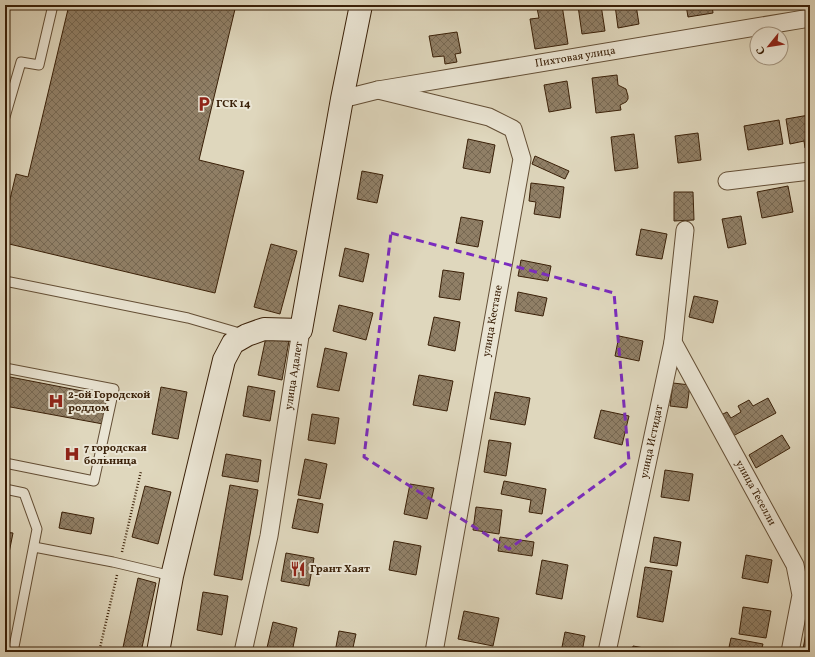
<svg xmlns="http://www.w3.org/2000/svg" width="815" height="657" viewBox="0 0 815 657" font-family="Vollkorn,serif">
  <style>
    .building { fill: url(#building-cross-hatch); stroke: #3a2008 }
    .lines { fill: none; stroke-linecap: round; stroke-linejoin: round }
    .lane-casing { stroke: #634e35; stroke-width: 11 }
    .street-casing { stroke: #634e35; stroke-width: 19 }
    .secondary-casing { stroke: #3a2008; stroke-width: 24 }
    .path { stroke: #3a2008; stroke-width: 2.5; stroke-dasharray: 1 2; stroke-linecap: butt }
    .lane { stroke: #eae5d4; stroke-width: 9 }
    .street { stroke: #eae5d4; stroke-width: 17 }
    .secondary { stroke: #eae5d4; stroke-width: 22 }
    .marked { fill: none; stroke: #7b2cbf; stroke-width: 3; stroke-dasharray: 8 5; stroke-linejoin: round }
    .labels { text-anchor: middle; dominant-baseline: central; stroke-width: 4; stroke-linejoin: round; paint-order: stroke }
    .street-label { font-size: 11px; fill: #3a2008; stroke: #eae5d4 }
    .poi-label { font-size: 11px; font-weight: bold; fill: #3a2008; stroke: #eae5d4; text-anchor: start }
  </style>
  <defs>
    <pattern id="building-cross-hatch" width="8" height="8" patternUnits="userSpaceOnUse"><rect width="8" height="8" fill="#907f66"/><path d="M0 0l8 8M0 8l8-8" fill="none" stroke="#776852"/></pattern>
  </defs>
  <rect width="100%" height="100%" fill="#dfd7bd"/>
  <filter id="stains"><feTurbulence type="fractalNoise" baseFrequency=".005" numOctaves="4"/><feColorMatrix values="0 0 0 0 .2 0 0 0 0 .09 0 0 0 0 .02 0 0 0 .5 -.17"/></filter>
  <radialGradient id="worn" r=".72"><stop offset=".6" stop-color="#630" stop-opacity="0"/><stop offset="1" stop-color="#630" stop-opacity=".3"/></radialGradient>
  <!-- building -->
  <g class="building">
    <polygon points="69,5 236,5 199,160 244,171 215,293 5,243 5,220 16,174 28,177"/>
    <polygon points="554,5 562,5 568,44 535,49 530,19 539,18 537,8"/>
    <polygon points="585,5 601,5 605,31 582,34 578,6"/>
    <polygon points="615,5 636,5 639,24 618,28"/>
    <polygon points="686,5 712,5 713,13 688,17"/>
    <polygon points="457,32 461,53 455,54 457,62 445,64 444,56 433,57 429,36"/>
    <polygon points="617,75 618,85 626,89 628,96 628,99 626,102 620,105 621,110 596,113 592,78"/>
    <polygon points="567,81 571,108 549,112 544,85"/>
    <polygon points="809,115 810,147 805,148 804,141 790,144 786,119"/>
    <polygon points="779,120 783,144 748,150 744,126"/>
    <polygon points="698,133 701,160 678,163 675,136"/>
    <polygon points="634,134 638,168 615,171 611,137"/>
    <polygon points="468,139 495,145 490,173 463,168"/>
    <polygon points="535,156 569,171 565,179 532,164"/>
    <polygon points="362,171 383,175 377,203 357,199"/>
    <polygon points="531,183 564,187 560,218 534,214 536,202 529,201"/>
    <polygon points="788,186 793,212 762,218 757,192"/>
    <polygon points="674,192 693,192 694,220 674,221"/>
    <polygon points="741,216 746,244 728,248 722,219"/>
    <polygon points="461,217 483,221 478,247 456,243"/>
    <polygon points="641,229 667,234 662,259 636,255"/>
    <polygon points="271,244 297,251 280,314 254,307"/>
    <polygon points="345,248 369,254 363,282 339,276"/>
    <polygon points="521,260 551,266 548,281 518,276"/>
    <polygon points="443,270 464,273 460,300 439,297"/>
    <polygon points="518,292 547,298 543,316 515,311"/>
    <polygon points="694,296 718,301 713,323 689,317"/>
    <polygon points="339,305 373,313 366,340 333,331"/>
    <polygon points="434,317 460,322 455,351 428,345"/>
    <polygon points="619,336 643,341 639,361 615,356"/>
    <polygon points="266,337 289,341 282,380 258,375"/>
    <polygon points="325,348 347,353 339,391 317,387"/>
    <polygon points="419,375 453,381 447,411 413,405"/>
    <polygon points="5,376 108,396 103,424 5,406"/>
    <polygon points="673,383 690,385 687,408 670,406"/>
    <polygon points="248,386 275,391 270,421 243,416"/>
    <polygon points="161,387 187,392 178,439 152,434"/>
    <polygon points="495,392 530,398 525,425 490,419"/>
    <polygon points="768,398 776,413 733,436 721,415 727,412 731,418 741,412 738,406 749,400 753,406"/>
    <polygon points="601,410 629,416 622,445 594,438"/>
    <polygon points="312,414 339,418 335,444 308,440"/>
    <polygon points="782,435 790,448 756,468 749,455"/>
    <polygon points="489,440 511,443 506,476 484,472"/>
    <polygon points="226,454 261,460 258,482 222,476"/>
    <polygon points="305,459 327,464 320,499 298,495"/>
    <polygon points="665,470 693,474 689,501 661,497"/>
    <polygon points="504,481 546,489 542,514 529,512 531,500 501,494"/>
    <polygon points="410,484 434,488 427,519 404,514"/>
    <polygon points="230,485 258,490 242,580 214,575"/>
    <polygon points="145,486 171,492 158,544 132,537"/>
    <polygon points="298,499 323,504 318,533 292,528"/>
    <polygon points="476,507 502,510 499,534 473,530"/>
    <polygon points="62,512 94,518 91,534 59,528"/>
    <polygon points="5,532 13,533 8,558 5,558"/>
    <polygon points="500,537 534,542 532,556 498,551"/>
    <polygon points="654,537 681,542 677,566 650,562"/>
    <polygon points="394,541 421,546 416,575 389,570"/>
    <polygon points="286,553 314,558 309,586 281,581"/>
    <polygon points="746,555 772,560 768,583 742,578"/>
    <polygon points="542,560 568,565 562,599 536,594"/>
    <polygon points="645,567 672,571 663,622 637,617"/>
    <polygon points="138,578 156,583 141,652 122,652"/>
    <polygon points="203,592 228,596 222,635 197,630"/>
    <polygon points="743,607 771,611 766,638 739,634"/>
    <polygon points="464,611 499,618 493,646 458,639"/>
    <polygon points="273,622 297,628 292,652 266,652"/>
    <polygon points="339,631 356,634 352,652 335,652"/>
    <polygon points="565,632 585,636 582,652 561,652"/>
    <polygon points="806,633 810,634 810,650 803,649"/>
    <polygon points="731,638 763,644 761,652 728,652"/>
    <polygon points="633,646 655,650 655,652 632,652"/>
  </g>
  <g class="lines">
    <defs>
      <g id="lane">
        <polyline points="5,117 21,62 39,65 53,5"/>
        <polyline points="5,281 188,318 243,334"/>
        <polyline points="5,368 114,389 94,481 5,463"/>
        <polyline points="5,489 24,493 37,529 13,652"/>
        <polyline points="34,547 113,562 172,576"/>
      </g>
      <g id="street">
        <polyline points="378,90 489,117 513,129 522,159 434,652"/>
        <path id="s1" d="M342,99L378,90L810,18"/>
        <polyline points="727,181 810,171"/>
        <path id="s2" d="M673,342L795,565L801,595L790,652"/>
        <path id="s3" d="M243,652L269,536L301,330"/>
        <path id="s4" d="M607,652L673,342L685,230"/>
      </g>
      <polyline id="secondary" points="158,652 172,576 224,360 233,343 247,335 264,329 301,330 342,99 361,5"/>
    </defs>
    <!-- lane casing -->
    <use href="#lane" class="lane-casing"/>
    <!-- street casing -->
    <use href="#street" class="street-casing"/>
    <!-- secondary casing -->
    <use href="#secondary" class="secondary-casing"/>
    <!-- path -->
    <g class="path">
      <polyline points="122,552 141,471"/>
      <polyline points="99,652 117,575"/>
    </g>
    <!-- lane -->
    <use href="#lane" class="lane"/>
    <!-- street -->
    <use href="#street" class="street"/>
    <!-- secondary -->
    <use href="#secondary" class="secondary"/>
  </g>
  <!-- marked area -->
  <path class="marked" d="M391,233L614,293L629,461L509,549L364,457Z"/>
  <!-- icons -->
  <defs>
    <symbol id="parking-bare" viewBox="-9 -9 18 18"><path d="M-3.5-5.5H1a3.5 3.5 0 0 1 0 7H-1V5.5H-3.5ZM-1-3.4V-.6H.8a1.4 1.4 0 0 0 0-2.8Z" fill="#8f2418" stroke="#eae5d4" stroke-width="2.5" paint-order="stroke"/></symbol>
    <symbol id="hospital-bare" viewBox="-9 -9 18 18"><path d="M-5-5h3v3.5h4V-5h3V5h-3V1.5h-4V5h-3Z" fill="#8f2418" stroke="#eae5d4" stroke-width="2.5" paint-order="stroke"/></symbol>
    <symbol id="restaurant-bare" viewBox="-9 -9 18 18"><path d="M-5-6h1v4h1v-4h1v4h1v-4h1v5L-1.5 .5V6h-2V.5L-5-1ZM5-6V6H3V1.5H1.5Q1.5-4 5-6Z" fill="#8f2418" stroke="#eae5d4" stroke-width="2.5" paint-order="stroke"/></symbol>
  </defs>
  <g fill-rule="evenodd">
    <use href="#parking-bare" x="193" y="93" width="22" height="22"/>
    <use href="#hospital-bare" x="45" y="390" width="22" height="22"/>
    <use href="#hospital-bare" x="61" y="443" width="22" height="22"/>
    <use href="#restaurant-bare" x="287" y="558" width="22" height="22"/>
  </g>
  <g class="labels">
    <!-- street labels -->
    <g class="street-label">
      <text stroke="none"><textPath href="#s1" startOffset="237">Пихтовая улица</textPath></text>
      <text transform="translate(493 321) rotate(-80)">улица Кестане</text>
      <text stroke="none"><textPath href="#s3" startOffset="281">улица Адалет</textPath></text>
      <text stroke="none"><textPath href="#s4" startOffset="215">улица Истидат</textPath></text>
      <text stroke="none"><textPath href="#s2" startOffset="172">улица Теселли</textPath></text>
    </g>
    <!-- poi labels -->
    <g class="poi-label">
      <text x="216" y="104">ГСК 14</text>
      <text x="68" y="395">2-ой Городской<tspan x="68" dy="13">роддом</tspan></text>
      <text x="84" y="448">7 городская<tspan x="84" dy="13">больница</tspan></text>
      <text x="310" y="569">Грант Хаят</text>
    </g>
  </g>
  <!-- margin -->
  <rect width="815" height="657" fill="none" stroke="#dfd7bd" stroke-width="20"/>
  <rect x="6" y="6" width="803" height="645" fill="none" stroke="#3a2008" stroke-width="2"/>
  <rect x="10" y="10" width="795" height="637" fill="none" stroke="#3a2008"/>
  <!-- north arrow -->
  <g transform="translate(769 46) rotate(240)"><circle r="19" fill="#eae5d4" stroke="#a49682"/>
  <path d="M0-3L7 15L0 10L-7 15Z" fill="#8f2418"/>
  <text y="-6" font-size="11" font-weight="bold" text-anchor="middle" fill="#3a2008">С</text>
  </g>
  <rect width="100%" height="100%" filter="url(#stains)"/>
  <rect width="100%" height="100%" fill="url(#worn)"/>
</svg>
